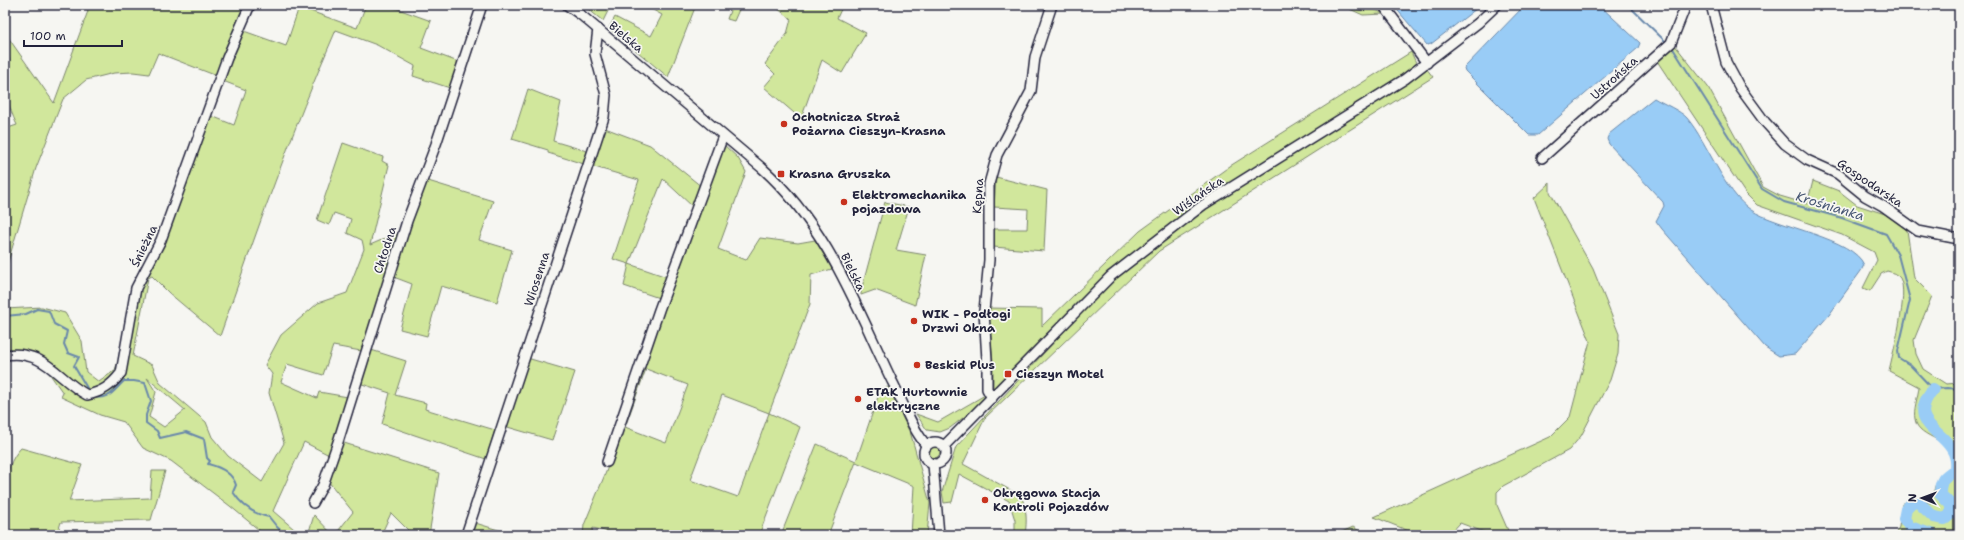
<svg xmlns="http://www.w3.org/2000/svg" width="1964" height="540" viewBox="0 0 1964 540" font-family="'Shantell Sans',sans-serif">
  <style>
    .green { fill: #d1e79c; stroke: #7a846c; fill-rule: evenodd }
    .water { fill: #99ccf6; stroke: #6988ab }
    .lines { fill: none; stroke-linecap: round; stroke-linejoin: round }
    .stream { stroke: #6988ab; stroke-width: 2 }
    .river { stroke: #99ccf6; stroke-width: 12 }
    .minor-casing { stroke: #22223b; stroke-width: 12 }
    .minor { stroke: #f6f6f2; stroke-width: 9 }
    .poi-dot { fill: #c8321e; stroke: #f6f6f2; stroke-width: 1.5 }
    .labels { text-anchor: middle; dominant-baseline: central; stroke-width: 3.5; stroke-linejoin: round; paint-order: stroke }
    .street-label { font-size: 12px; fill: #22223b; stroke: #f6f6f2 }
    .poi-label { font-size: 12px; font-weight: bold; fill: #22223b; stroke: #f6f6f2; text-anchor: start }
    .water-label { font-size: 13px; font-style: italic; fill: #465573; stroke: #f6f6f2 }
  </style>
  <rect width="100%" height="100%" fill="#f6f6f2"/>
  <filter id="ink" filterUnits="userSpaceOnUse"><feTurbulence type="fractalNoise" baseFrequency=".025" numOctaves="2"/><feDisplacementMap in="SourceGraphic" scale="8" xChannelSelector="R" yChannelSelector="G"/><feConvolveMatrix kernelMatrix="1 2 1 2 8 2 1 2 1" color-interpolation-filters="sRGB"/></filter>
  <g filter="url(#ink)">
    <!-- green -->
    <g class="green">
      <path d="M85,5H244L217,76L158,53L149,74L133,72L114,73L86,80L63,99L36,168L5,272V129L17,125C8,106 0,81 10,61L5,47V33L54,103L88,11Z"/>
      <path d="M366,5H387L431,21L421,48L461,63L450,88L413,76L415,66L377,45L336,30C292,130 256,233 220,336L169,293L152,276L148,278L133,356L152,365L160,383L206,422L212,437L228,456L262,482L284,443L269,393L272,374L265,365L281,335L318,303L347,293L364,249L362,240L347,233L351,219L334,213L329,225L317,220L343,143L383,157L382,161L389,165L370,245L398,233L397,245L361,351L333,346L323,375L287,364L281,382L317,398L319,392L348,397L331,456L304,442L273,511L301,535H265L230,506L171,461L143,448L124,422L100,415L61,397L63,393L42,363L5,353V309L42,307L65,313L82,341L86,372L99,382L115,370L118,361L125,365L139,286L209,115L234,125L246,90L223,81L241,30L286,46L299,7L357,28ZM147,378L185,410L164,427L149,417L156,392Z"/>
      <polygon points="583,5 611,5 603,21"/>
      <polygon points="644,5 696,5 668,77 609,28 615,17 651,36 662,15"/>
      <polygon points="732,5 741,5 734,21 727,19"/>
      <polygon points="773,5 843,5 837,18 866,33 842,73 822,60 801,119 764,87 775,74 765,64 787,34 791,19"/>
      <path d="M1341,5C1353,4 1351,9 1359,10C1370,12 1371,7 1384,14L1363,15Z"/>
      <path d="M1674,44L1708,87L1763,187L1780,196L1807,204L1813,181L1839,191L1857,205L1885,214L1907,230L1914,278L1932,296L1914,340L1916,354L1923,369L1946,384L1959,383V535H1895L1899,527L1902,504C1912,497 1919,499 1931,503L1935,486L1939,478L1952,467C1956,435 1918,441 1915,419C1913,410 1918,397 1919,387L1889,371C1893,352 1909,294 1900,278C1897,274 1891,272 1887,271L1881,274L1870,291L1863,288L1877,260L1874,252L1842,235L1757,205L1745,193L1657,61Z"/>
      <polygon points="1411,52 1417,65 1196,205 1120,265 993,391 993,362 988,308 1042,309 1042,326 1140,231 1230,166"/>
      <path d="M1426,68L1433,77L1159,251L985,418L963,464L1021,496C1027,509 1027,521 1025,535H1015V520L1009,501L959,474L952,502L944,503L942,492L956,447L1114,278L1205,210Z"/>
      <polygon points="528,89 561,102 553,141 590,152 584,164 548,153 548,150 512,139"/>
      <polygon points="605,128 650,145 702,187 693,207 663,179 629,264 667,277 659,298 624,286 629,264 613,259 639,180 591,166"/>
      <path d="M723,144L738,158L746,172L718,249L746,260L760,238L798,243L815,240L832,269L811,275L810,304L769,413L800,427L759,535H620L593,528L591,535H583L584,525L606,472L643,361ZM646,369L688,385L666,443L625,427ZM722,395L769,413L738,497L690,480Z"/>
      <polygon points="996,177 1047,190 1044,251 993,247 993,229 1027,229 1028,209 994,207"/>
      <polygon points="425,180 493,201 479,240 512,250 497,302 441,286 427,336 400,329 412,284 391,276"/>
      <polygon points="1550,183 1550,192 1593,269 1619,334 1618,354 1610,380 1581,436 1569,450 1503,486 1497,492 1497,505 1510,535 1492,535 1460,523 1449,535 1419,535 1374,517 1550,437 1570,417 1590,341 1534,198"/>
      <polygon points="885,202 909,207 896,250 926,255 915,305 875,290 861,295 861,291"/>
      <polygon points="368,349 406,361 395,395 426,403 425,409 495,430 486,459 382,424 390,393 359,383"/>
      <polygon points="527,358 575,372 552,440 504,426"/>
      <polygon points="888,387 911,435 930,503 927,535 911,535 914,486 856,462 828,535 781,535 817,444 856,461 880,391"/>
      <polygon points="985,395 986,400 950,428 940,432 927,430 916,414 938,422"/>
      <polygon points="341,442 439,473 429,535 413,535 391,513 381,535 335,535 353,512 328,481"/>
      <circle cx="934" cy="452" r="6"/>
      <path d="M21,448L82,465L69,501L150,498L152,471H165L151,520L61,522L57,535H5C5,507 0,469 21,448Z"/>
      <polygon points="314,515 333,535 308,535"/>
      <polygon points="472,522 515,535 468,535"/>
      <polygon points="1353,527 1363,533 1359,535 1335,535"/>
    </g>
    <!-- water -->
    <g class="water">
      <polygon points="1393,5 1481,5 1431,44 1427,45"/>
      <polygon points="1525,5 1599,5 1640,43 1638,48 1538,135 1529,135 1465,71 1464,68"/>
      <path d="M1654,98C1662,103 1681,111 1687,118C1708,143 1724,192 1751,210C1777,227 1853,238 1864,265L1861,271L1829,315L1795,354L1779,356L1765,347L1662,229L1656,221L1664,206L1663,202L1609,144L1607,139L1609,134Z"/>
    </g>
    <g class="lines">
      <!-- stream -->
      <g class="stream">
        <polyline points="1628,5 1666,42"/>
        <polyline points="1672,47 1762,189 1784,202 1842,218 1886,234 1898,255 1910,300 1898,351 1899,358 1910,365 1933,389 1947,388 1959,389"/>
        <polyline points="5,316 26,314 37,309 49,311 54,324 67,331 64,344 68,353 79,357 74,366 87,388"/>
        <path d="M94,397C110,400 113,391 124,381H134L145,383L151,401L146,415V423L157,431L160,438L186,432L204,439L207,458L210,461L208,464C220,467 232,472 236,485L233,492C242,506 253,514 269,517L277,527L286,535"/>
      </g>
      <!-- river -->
      <path class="river" d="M1933,389C1900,431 1961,430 1956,469C1944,477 1940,479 1940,494L1951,505V514L1945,519L1934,517L1919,503L1913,502L1906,509L1904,519L1910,527L1933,535"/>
      <defs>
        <g id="minor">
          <path d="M567,5L581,15L762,168C827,226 855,304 892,381C903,402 911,427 926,445"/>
          <polyline points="1383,5 1427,63"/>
          <polyline points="1711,5 1726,62 1740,88 1765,122 1785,144 1807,160 1838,174 1865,196 1883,206 1918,231 1959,239"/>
          <polyline points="1542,158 1671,43 1686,5"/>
          <path d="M5,355C45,349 58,380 87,395C102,392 111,386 121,373L136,288L161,240L227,58L250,5"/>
          <polyline points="992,398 987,389 987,360 984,311 989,260 989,184 997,155 1031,91 1035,57 1052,5"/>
          <circle cx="935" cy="453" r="11"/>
          <polyline points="944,446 1111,276 1203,205 1405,79 1478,23 1497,5"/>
          <polyline points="607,462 659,310 723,136"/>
          <polyline points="933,464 939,535"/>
          <polyline points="313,503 323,485 338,442 407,221 436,144 482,5"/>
          <polyline points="466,535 604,117 606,95 595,54 598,29"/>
        </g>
      </defs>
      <!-- minor casing -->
      <use href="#minor" class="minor-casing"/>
      <!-- minor -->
      <use href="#minor" class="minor"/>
    </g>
  </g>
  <!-- markers -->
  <g class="poi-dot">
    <circle cx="784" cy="124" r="4"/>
    <rect x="777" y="170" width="8" height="8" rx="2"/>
    <circle cx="844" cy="202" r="4"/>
    <circle cx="914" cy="321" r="4"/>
    <circle cx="917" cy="365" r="4"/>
    <rect x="1004" y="370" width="8" height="8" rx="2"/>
    <circle cx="858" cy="399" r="4"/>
    <circle cx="985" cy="500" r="4"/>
  </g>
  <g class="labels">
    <!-- street labels -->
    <g class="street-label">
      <text transform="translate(626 37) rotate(40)">Bielska</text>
      <text transform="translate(1614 78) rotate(-42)">Ustrońska</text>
      <text transform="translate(1870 183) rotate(34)">Gospodarska</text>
      <text transform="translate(978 196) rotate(-86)">Kępna</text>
      <text transform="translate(1198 196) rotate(-35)">Wiślańska</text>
      <text transform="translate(144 246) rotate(-64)">Śnieżna</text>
      <text transform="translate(385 250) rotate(-72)">Chłodna</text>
      <text transform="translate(853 272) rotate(64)">Bielska</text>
      <text transform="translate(537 279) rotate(-72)">Wiosenna</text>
    </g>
    <!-- poi labels -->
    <g class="poi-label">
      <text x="792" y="117">Ochotnicza Straż<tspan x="792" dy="14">Pożarna Cieszyn-Krasna</tspan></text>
      <text x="789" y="174">Krasna Gruszka</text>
      <text x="852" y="195">Elektromechanika<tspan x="852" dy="14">pojazdowa</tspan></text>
      <text x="922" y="314">WIK - Podłogi<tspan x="922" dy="14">Drzwi Okna</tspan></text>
      <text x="925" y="365">Beskid Plus</text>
      <text x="1016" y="374">Cieszyn Motel</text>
      <text x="866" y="392">ETAK Hurtownie<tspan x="866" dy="14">elektryczne</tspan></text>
      <text x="993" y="493">Okręgowa Stacja<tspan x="993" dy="14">Kontroli Pojazdów</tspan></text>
    </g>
    <!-- water labels -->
    <g class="water-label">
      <text transform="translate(1830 206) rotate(17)">Krośnianka</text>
    </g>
  </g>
  <!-- margin -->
  <rect width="1964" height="540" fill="none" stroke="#f6f6f2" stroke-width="20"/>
  <rect x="10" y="10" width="1944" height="520" fill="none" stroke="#22223b" stroke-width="1.5" filter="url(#ink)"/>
  <!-- north arrow -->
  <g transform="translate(1922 498) rotate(271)" stroke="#f6f6f2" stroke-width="3" paint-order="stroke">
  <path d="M0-3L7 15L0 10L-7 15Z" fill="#22223b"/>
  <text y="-6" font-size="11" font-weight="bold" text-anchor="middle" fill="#22223b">N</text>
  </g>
  <!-- scale -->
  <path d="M24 40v6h98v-6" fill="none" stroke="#22223b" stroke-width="2"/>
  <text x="30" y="40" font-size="12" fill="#22223b" stroke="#f6f6f2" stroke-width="3" paint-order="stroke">100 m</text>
</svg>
